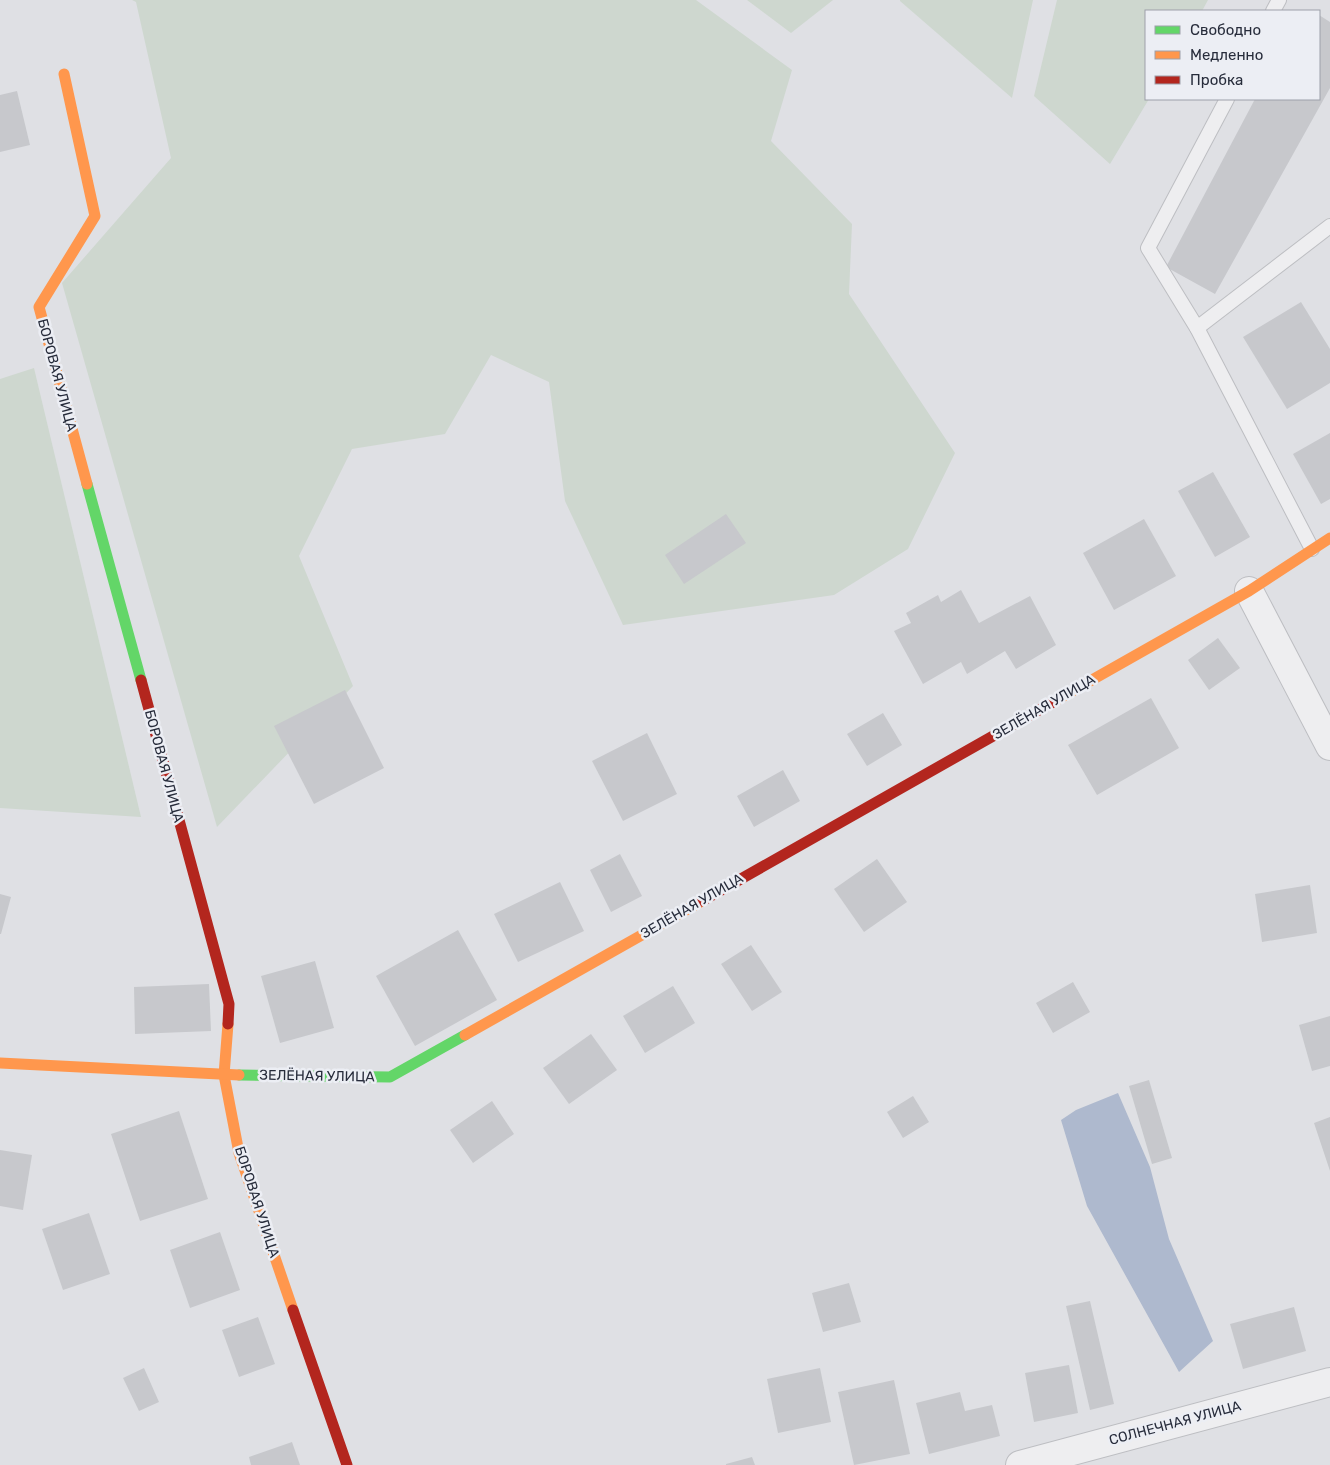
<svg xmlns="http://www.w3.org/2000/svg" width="1330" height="1465" viewBox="0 0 1330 1465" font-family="Rubik,sans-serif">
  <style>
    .green { fill: #ced7cf }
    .water { fill: #aeb9ce }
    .building { fill: #c7c8cc }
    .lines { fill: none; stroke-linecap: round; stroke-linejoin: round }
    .lane-casing { stroke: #bdbec2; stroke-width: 16 }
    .street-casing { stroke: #bdbec2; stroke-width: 30 }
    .lane { stroke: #eeeef0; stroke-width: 14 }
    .street { stroke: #eeeef0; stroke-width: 28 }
    .fast { stroke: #63d668; stroke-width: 11 }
    .slow { stroke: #ff974d; stroke-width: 11 }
    .jam { stroke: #b3261e; stroke-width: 11 }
    .labels { text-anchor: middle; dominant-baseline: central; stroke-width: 5; stroke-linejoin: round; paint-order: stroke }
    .street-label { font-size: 14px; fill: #272c3b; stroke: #eceef4 }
  </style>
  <rect width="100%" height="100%" fill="#dfe0e4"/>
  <!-- green -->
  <g class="green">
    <polygon points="132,0 696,0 792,70 771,141 852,224 849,294 955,453 908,549 834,595 623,625 565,501 549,382 491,355 445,434 352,449 299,556 353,686 217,827 62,283 171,158 136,2"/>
    <polygon points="747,0 833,0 791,33"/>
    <polygon points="900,0 1033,0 1012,98 900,1"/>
    <polygon points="1057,0 1208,0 1202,11 1146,11 1146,99 1149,99 1110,164 1034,96"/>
    <polygon points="34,368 141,817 0,808 0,379"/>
  </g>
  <!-- water -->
  <polygon class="water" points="1118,1093 1150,1167 1169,1239 1213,1341 1179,1372 1087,1206 1061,1120 1076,1110"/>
  <!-- building -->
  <g class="building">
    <polygon points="1319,15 1330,22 1330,88 1215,294 1166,267 1255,99 1319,99"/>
    <polygon points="17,91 30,145 0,152 0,95"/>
    <polygon points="1301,302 1330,349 1330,383 1287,409 1243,337"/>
    <polygon points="1330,433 1330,499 1321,504 1293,454"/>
    <polygon points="1213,472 1250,537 1215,557 1178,491"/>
    <polygon points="726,514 746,543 684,584 665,555"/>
    <polygon points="1144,519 1176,576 1114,610 1083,553"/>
    <polygon points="961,590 979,623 1030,596 1056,645 1016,669 1005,651 967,674 961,662 923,684 894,631 911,623 906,613 938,595 941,602"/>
    <polygon points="1218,638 1240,668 1209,690 1188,660"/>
    <polygon points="345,690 384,768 314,804 274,726"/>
    <polygon points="1151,698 1179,748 1097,795 1068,745"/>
    <polygon points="883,713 902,745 867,766 847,734"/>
    <polygon points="647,733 677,794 623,821 592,761"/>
    <polygon points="783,770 800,801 754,827 737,796"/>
    <polygon points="620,854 642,896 611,912 590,870"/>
    <polygon points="877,859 907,902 864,932 834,889"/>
    <polygon points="560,882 584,931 518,962 494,914"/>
    <polygon points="1310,885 1317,933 1262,942 1255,894"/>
    <polygon points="0,894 11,897 1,934 0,934"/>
    <polygon points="458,930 497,1000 415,1046 376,976"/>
    <polygon points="751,945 782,992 752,1011 721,964"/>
    <polygon points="315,961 334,1028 280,1043 261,976"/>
    <polygon points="1073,982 1090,1012 1053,1033 1036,1003"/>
    <polygon points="209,984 211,1031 135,1034 134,987"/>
    <polygon points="673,986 695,1023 645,1053 623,1016"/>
    <polygon points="1330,1016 1330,1066 1312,1071 1299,1025"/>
    <polygon points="591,1034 617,1070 569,1104 543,1068"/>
    <polygon points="1149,1080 1172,1158 1152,1164 1129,1086"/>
    <polygon points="913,1096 929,1122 903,1138 887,1112"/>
    <polygon points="492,1101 514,1134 473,1163 450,1130"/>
    <polygon points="179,1111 208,1199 140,1221 111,1134"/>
    <polygon points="1330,1117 1330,1171 1314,1123"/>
    <polygon points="0,1150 32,1155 23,1210 0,1206"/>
    <polygon points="89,1213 110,1274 63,1290 42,1229"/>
    <polygon points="220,1232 240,1290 190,1308 170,1250"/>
    <polygon points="849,1283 861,1322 823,1332 812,1293"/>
    <polygon points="1090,1301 1114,1404 1090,1410 1066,1306"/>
    <polygon points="1294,1307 1306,1351 1243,1369 1230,1324"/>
    <polygon points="258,1317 275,1364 239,1377 222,1330"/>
    <polygon points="1069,1365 1078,1413 1034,1422 1025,1373"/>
    <polygon points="144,1368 159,1402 139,1411 123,1378"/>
    <polygon points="820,1368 831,1422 778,1433 767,1379"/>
    <polygon points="894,1380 910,1454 854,1465 838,1392"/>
    <polygon points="960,1392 965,1411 992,1405 1000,1436 929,1454 916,1403"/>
    <polygon points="292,1442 300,1465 251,1465 249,1457"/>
    <polygon points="752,1457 755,1465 726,1465 726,1464"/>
  </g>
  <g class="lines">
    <defs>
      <g id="lane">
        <polyline points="1273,11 1279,0"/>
        <polyline points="1227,99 1148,248 1197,328 1312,549"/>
        <polyline points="1197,328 1330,226"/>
      </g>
      <g id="street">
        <polyline points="1249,591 1330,746"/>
        <polyline points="1020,1465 1330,1382"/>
      </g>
    </defs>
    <!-- lane casing -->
    <use href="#lane" class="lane-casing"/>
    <!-- street casing -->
    <use href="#street" class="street-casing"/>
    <!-- lane -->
    <use href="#lane" class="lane"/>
    <!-- street -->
    <use href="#street" class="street"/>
    <!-- fast -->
    <g class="fast">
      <polyline points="87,484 141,680"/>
      <polyline points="239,1075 390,1077 465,1035"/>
    </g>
    <!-- slow -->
    <g class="slow">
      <polyline points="64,74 95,216 39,307 87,484"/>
      <polyline points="1053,702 1249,591 1330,538"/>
      <polyline points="228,1024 224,1075 239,1153 293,1310"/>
      <polyline points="465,1035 702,901"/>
      <polyline points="0,1063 239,1075"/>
    </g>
    <!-- jam -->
    <g class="jam">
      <polyline points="141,680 229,1004 228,1024"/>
      <polyline points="702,901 1053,702"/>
      <polyline points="293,1310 347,1465"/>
    </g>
  </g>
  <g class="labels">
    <!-- street labels -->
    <g class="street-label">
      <text transform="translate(57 375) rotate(75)">БОРОВАЯ УЛИЦА</text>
      <text transform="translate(1044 707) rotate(-30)">ЗЕЛЁНАЯ УЛИЦА</text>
      <text transform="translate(164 766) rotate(75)">БОРОВАЯ УЛИЦА</text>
      <text transform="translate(692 906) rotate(-30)">ЗЕЛЁНАЯ УЛИЦА</text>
      <text transform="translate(317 1076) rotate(1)">ЗЕЛЁНАЯ УЛИЦА</text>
      <text transform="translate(257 1202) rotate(72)">БОРОВАЯ УЛИЦА</text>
      <text transform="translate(1175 1423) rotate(-15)">СОЛНЕЧНАЯ УЛИЦА</text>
    </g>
  </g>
  <!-- legend -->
  <rect x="1145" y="10" width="175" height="90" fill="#eceef4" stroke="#9da0aa"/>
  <rect x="1155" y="26" width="25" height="8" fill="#63d668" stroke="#9da0aa"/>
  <text x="1190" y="35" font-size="15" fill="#272c3b">Свободно</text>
  <rect x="1155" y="51" width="25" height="8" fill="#ff974d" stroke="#9da0aa"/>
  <text x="1190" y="60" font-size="15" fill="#272c3b">Медленно</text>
  <rect x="1155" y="76" width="25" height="8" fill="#b3261e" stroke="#9da0aa"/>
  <text x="1190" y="85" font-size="15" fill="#272c3b">Пробка</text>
</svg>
